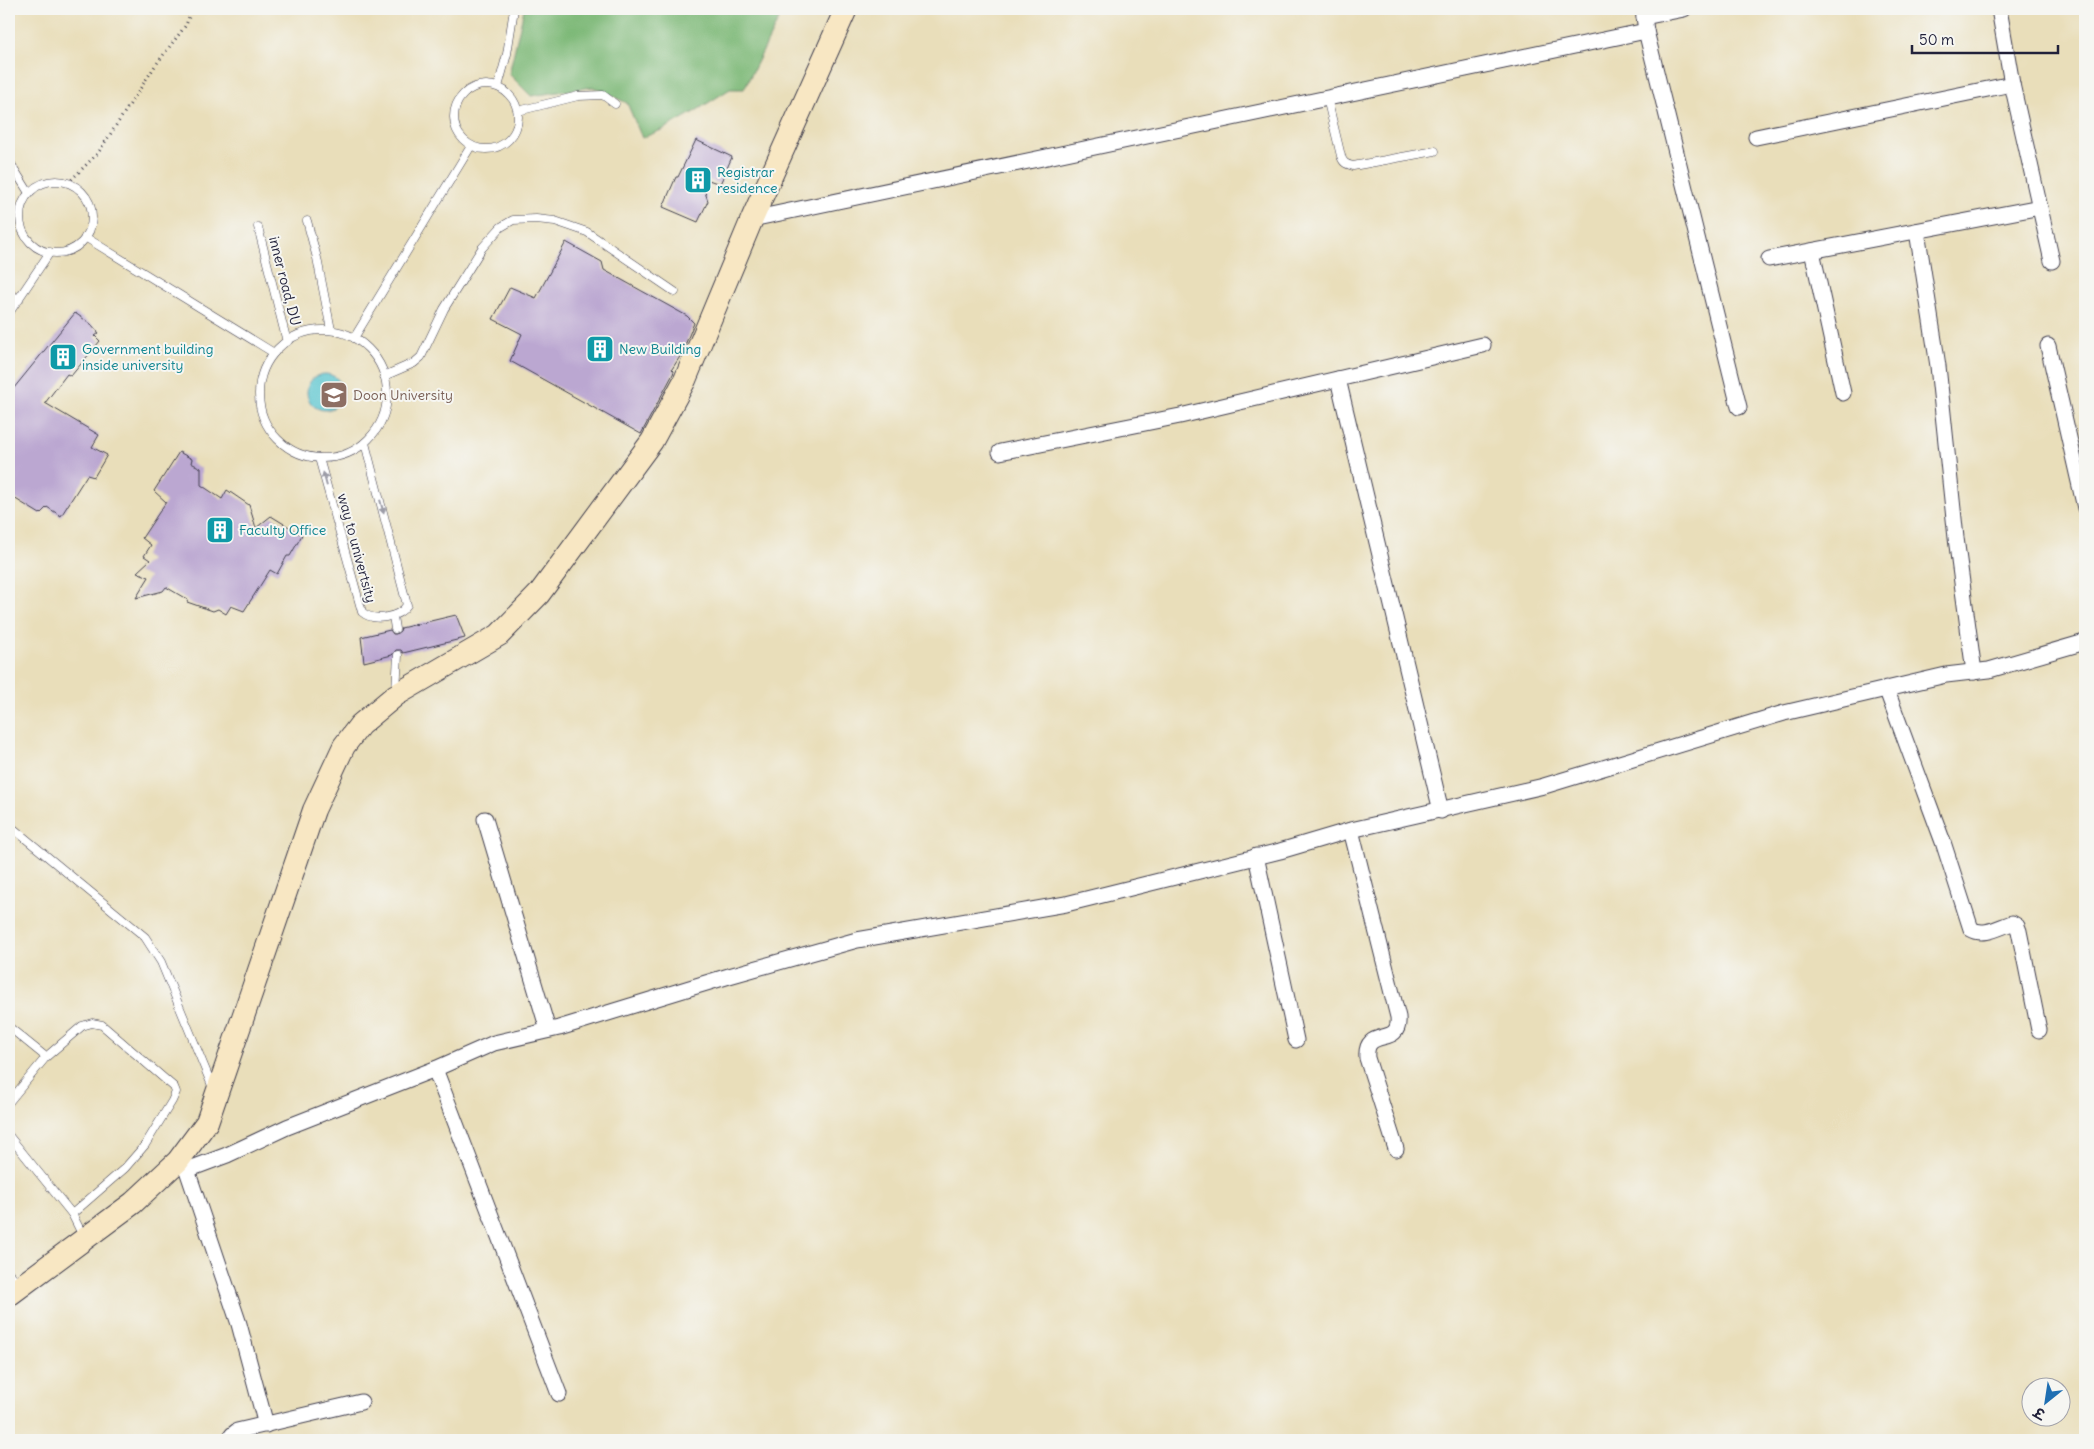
<svg xmlns="http://www.w3.org/2000/svg" width="2094" height="1449" viewBox="0 0 2094 1449" font-family="Delius,'Playpen Sans Deva',sans-serif">
  <style>
    .forest { fill: #7eb978; stroke: #506e5a }
    .water { fill: #58c5cf; stroke: #3d7485 }
    .building { fill: #bba7d1 }
    .lines { fill: none; stroke-linecap: round; stroke-linejoin: round }
    .lane-casing { stroke: #403e4e; stroke-width: 9 }
    .street-casing { stroke: #403e4e; stroke-width: 17 }
    .secondary-casing { stroke: #403e4e; stroke-width: 24 }
    .path { stroke: #403e4e; stroke-width: 3; stroke-dasharray: 1 4; stroke-linecap: butt }
    .lane { stroke: #fff; stroke-width: 8 }
    .street { stroke: #fff; stroke-width: 15 }
    .secondary { stroke: #f8e7c3; stroke-width: 22 }
    .oneway { fill: #9c9ca7 }
    .labels { text-anchor: middle; dominant-baseline: central; stroke-width: 4; stroke-linejoin: round; paint-order: stroke }
    .culture-label { font-size: 14px; fill: #0d838f; stroke: #f6f6f2; text-anchor: start }
    .street-label { font-size: 14px; fill: #22223b; stroke: #f6f6f2 }
    .education-label { font-size: 14px; fill: #785e54; stroke: #f6f6f2; text-anchor: start }
  </style>
  <rect width="100%" height="100%" fill="#f6f6f2"/>
  <filter id="ink" filterUnits="userSpaceOnUse"><feTurbulence type="fractalNoise" baseFrequency=".02" numOctaves="2"/><feDisplacementMap in="SourceGraphic" scale="10" xChannelSelector="R" yChannelSelector="G"/><feConvolveMatrix kernelMatrix="1 2 1 2 8 2 1 2 1" color-interpolation-filters="sRGB"/></filter>
  <filter id="wash" filterUnits="userSpaceOnUse"><feTurbulence type="fractalNoise" baseFrequency=".0096" numOctaves="4" result="noise"/><feDisplacementMap in="SourceGraphic" scale="20" xChannelSelector="R" yChannelSelector="G"/><feGaussianBlur stdDeviation="1.12" result="paint"/><feColorMatrix in="noise" values="0 0 0 0 0 0 0 0 0 0 0 0 0 0 0 0 0 1.4 0 .05"/><feComposite in="paint" operator="in"/></filter>
  <g filter="url(#wash)">
    <rect width="100%" height="100%" fill="#e9deba"/>
    <!-- forest -->
    <polygon class="forest" points="524,9 784,9 744,89 730,89 694,112 664,129 642,138 627,103 593,87 531,96 509,74"/>
    <!-- water -->
    <circle class="water" cx="325" cy="392" r="18"/>
    <g id="blocks">
      <!-- building -->
      <g class="building">
        <polygon points="696,140 732,157 720,184 700,177 708,201 698,222 663,207 676,177 678,177"/>
        <polygon points="566,242 602,262 604,270 687,316 694,323 681,355 672,369 674,371 673,374 641,434 510,361 522,334 493,319 510,287 536,298"/>
        <polygon points="75,313 91,324 99,333 95,336 100,341 71,376 67,374 45,403 99,435 92,447 107,455 94,477 87,475 61,516 47,507 40,514 9,495 9,394"/>
        <polygon points="179,452 192,459 191,463 201,468 201,485 222,499 227,490 249,505 256,528 271,516 302,535 290,556 287,556 277,574 270,570 244,611 231,606 226,614 218,609 213,611 187,602 188,600 166,587 163,591 136,598 149,577 137,572 150,560 144,556 151,545 142,538 166,502 154,491"/>
        <polygon points="456,615 465,638 403,653 401,650 396,650 392,655 364,662 361,637 390,630 393,634 396,634 400,631 401,628"/>
      </g>
    </g>
  </g>
  <g filter="url(#ink)">
    <use href="#blocks" fill-opacity="0" stroke="#403e4e" stroke-width="1"/>
    <g class="lines">
      <defs>
        <g id="lane">
          <circle cx="486" cy="117" r="32"/>
          <polyline points="498,87 507,54 514,9"/>
          <path d="M1327,98L1341,156C1343,163 1346,164 1353,166L1435,151"/>
          <polyline points="518,111 578,96 603,95 615,104"/>
          <polyline points="9,161 29,193"/>
          <circle cx="56" cy="217" r="36"/>
          <polyline points="307,221 317,258 331,330"/>
          <polyline points="258,227 287,342"/>
          <polyline points="85,237 274,353"/>
          <polyline points="9,293 19,300"/>
          <polyline points="9,313 50,252"/>
          <circle cx="323" cy="394" r="64"/>
          <polyline points="354,338 471,146"/>
          <polyline points="384,376 414,363 421,357 444,309 482,248 501,227 513,220 536,219 555,221 587,232 675,292"/>
          <path d="M319,458L362,612C373,622 399,618 407,605L365,443"/>
          <polyline points="393,616 395,629"/>
          <polyline points="396,691 398,655"/>
          <polyline points="9,825 145,937 161,962 213,1088"/>
          <polyline points="9,1027 46,1057"/>
          <polyline points="9,1102 46,1057 82,1026 92,1023 102,1025 174,1087 176,1092 172,1101 145,1145 125,1168 72,1214"/>
          <polyline points="9,1136 72,1214 83,1236"/>
          <polyline points="9,1273 19,1284"/>
        </g>
        <g id="street">
          <polyline points="1643,9 1646,31 1739,407"/>
          <polyline points="1999,9 2012,84 2052,261"/>
          <polyline points="1644,17 1684,9"/>
          <polyline points="1756,137 2012,84"/>
          <polyline points="752,219 1646,31"/>
          <polyline points="1917,231 1938,366 1956,538 1974,672"/>
          <polyline points="1812,251 1843,393"/>
          <polyline points="1769,259 2040,207"/>
          <polyline points="2048,346 2085,508"/>
          <polyline points="1338,379 1441,811"/>
          <polyline points="1000,452 1180,416 1483,345"/>
          <path d="M1886,688L1943,842L1971,929C1984,937 1999,927 2012,923L2017,926L2019,931L2039,1030"/>
          <polyline points="485,819 548,1030"/>
          <path d="M1351,830L1398,1017C1401,1049 1364,1025 1367,1058L1396,1149"/>
          <polyline points="1256,856 1296,1040"/>
          <polyline points="435,1069 559,1394"/>
          <polyline points="181,1164 187,1170 239,1324 266,1425"/>
          <polyline points="187,1170 227,1155 287,1127 435,1069 494,1043 559,1028 729,976 857,940 1066,904 1280,851 1351,830 1544,786 1784,713 1946,675 1989,670 2085,642"/>
          <polyline points="231,1440 232,1435 237,1431 361,1402"/>
        </g>
        <polyline id="secondary" points="9,1295 133,1203 178,1161 207,1122 314,810 344,746 360,725 396,695 499,635 539,594 652,441 685,380 752,219 846,9"/>
      </defs>
      <!-- lane casing -->
      <use href="#lane" class="lane-casing"/>
      <!-- street casing -->
      <use href="#street" class="street-casing"/>
      <!-- secondary casing -->
      <use href="#secondary" class="secondary-casing"/>
      <!-- path -->
      <polyline class="path" points="68,183 98,153 155,66 186,25 192,9"/>
      <!-- lane -->
      <use href="#lane" class="lane"/>
      <!-- street -->
      <use href="#street" class="street"/>
      <!-- secondary -->
      <use href="#secondary" class="secondary"/>
    </g>
    <!-- one-way arrows -->
    <defs><path id="oneway-solid" d="M-6-.8H1V-3.2L6.5 0L1 3.2V.8H-6Z" transform="scale(1.25)"/></defs>
    <g class="oneway">
      <use href="#oneway-solid" transform="translate(325 479) rotate(-105)"/>
      <use href="#oneway-solid" transform="translate(382 507) rotate(75)"/>
    </g>
  </g>
  <!-- icons -->
  <defs>
    <symbol id="building-square" viewBox="-11 -11 22 22"><rect x="-9" y="-9" width="18" height="18" rx="4" fill="#0f9aa8" stroke="#f6f6f2"/><path d="M-4-6H4V6H1V3H-1V6H-4ZM-2.5-4.3h1.7v1.8h-1.7ZM.8-4.3h1.7v1.8H.8ZM-2.5-1h1.7V.8h-1.7ZM.8-1h1.7V.8H.8Z" fill="#fff"/></symbol>
    <symbol id="university-square" viewBox="-11 -11 22 22"><rect x="-9" y="-9" width="18" height="18" rx="4" fill="#8d6e63" stroke="#f6f6f2"/><path d="M0-5L7-2L0 1L-7-2ZM-4 1L0 2.5L4 1V4Q0 6-4 4Z" fill="#fff"/></symbol>
  </defs>
  <g fill-rule="evenodd">
    <use href="#building-square" x="682" y="164" width="32" height="32"/>
    <use href="#building-square" x="584" y="333" width="32" height="32"/>
    <use href="#building-square" x="47" y="341" width="32" height="32"/>
    <use href="#university-square" x="318" y="379" width="32" height="32"/>
    <use href="#building-square" x="204" y="514" width="32" height="32"/>
  </g>
  <g class="labels">
    <!-- culture labels -->
    <g class="culture-label">
      <text x="717" y="172">Registrar<tspan x="717" dy="16">residence</tspan></text>
      <text x="82" y="349">Government building<tspan x="82" dy="16">inside university</tspan></text>
      <text x="619" y="349">New Building</text>
      <text x="239" y="530">Faculty Office</text>
    </g>
    <!-- street labels -->
    <g class="street-label">
      <text transform="translate(285 281) rotate(76)">inner road, DU</text>
      <text transform="translate(357 548) rotate(75)">way to univertsity</text>
    </g>
    <!-- education labels -->
    <g class="education-label">
      <text x="353" y="395">Doon University</text>
    </g>
  </g>
  <!-- margin -->
  <rect width="2094" height="1449" fill="none" stroke="#f6f6f2" stroke-width="30"/>
  <!-- north arrow -->
  <g transform="translate(2046 1402) rotate(210)"><circle r="24" fill="#f6f6f2" stroke="#a1a1a9"/>
  <path d="M0-4L9 19L0 12L-9 19Z" fill="#1f6fb2"/>
  <text y="-8" font-size="14" font-weight="bold" text-anchor="middle" fill="#22223b">उ</text>
  </g>
  <!-- scale -->
  <path d="M1912 45v8h146v-8" fill="none" stroke="#22223b" stroke-width="2.5"/>
  <text x="1919" y="45" font-size="15" fill="#22223b" stroke="#f6f6f2" stroke-width="4" paint-order="stroke">50 m</text>
</svg>
